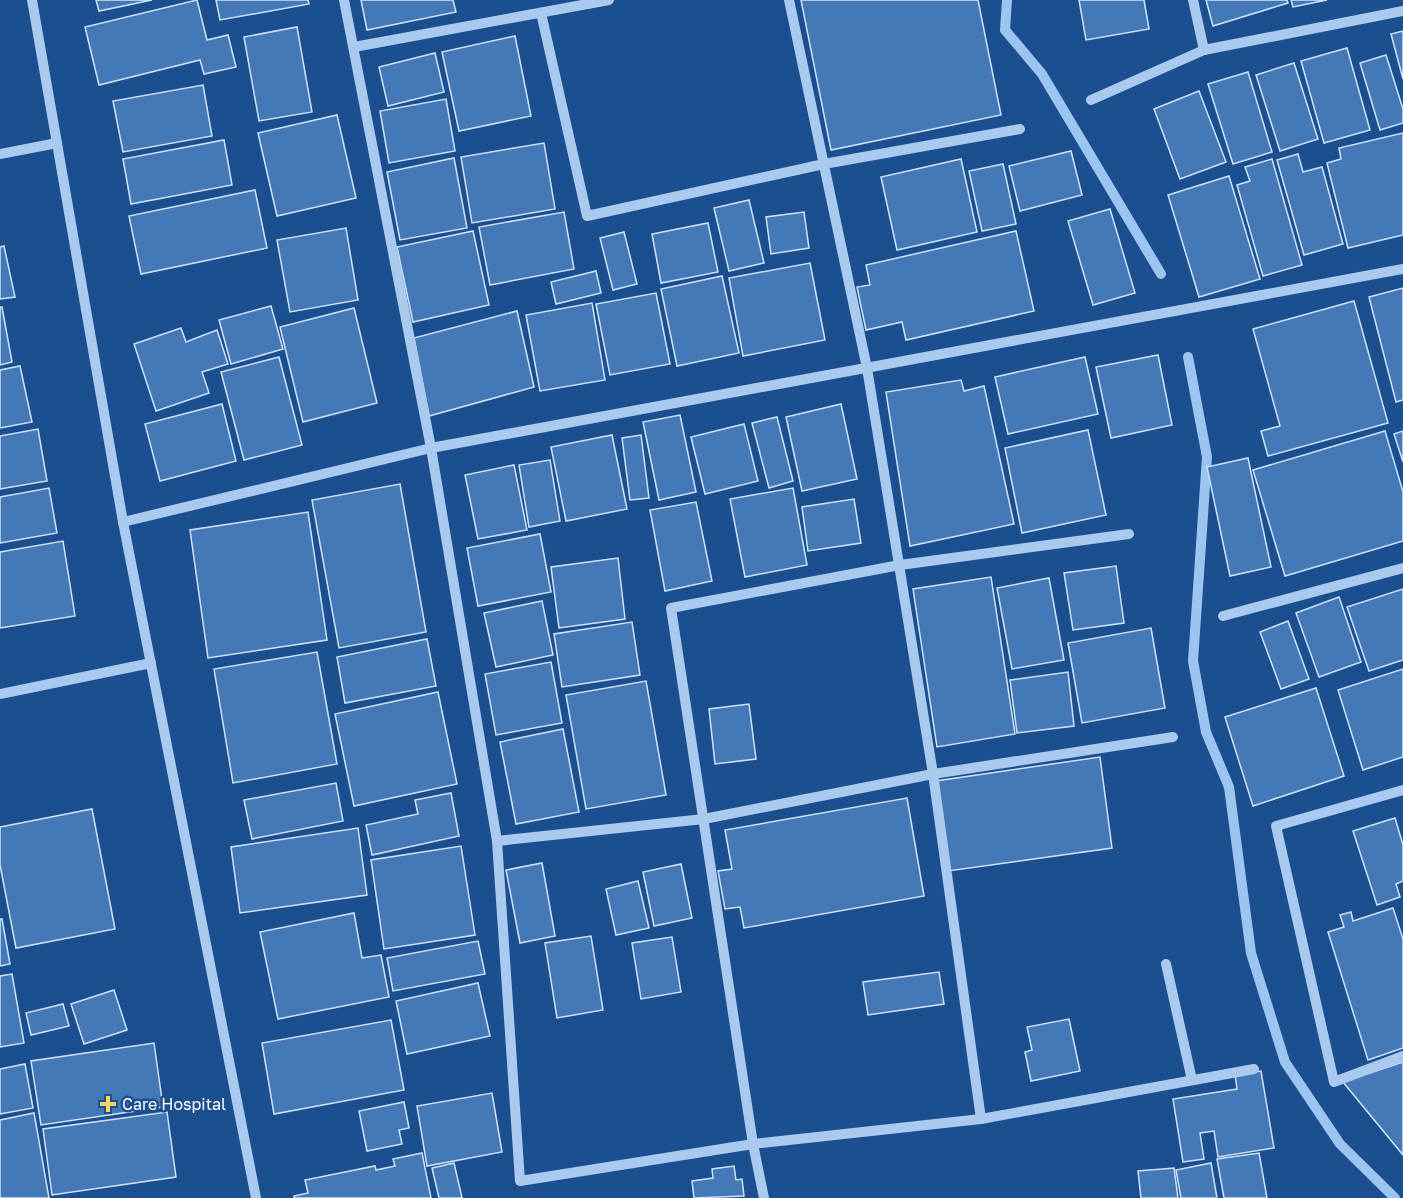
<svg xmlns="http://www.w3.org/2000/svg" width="1403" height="1198" viewBox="0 0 1403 1198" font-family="'Golos Text',sans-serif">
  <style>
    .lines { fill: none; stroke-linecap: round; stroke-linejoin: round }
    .stream { stroke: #9cc4f0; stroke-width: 10 }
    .building { fill: #4478b7; stroke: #cfe3fa; stroke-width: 1.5 }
    .minor { stroke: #a9c9ee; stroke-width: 10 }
    .poi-dot { fill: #ffd166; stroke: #1b4f8f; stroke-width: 2 }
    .labels { text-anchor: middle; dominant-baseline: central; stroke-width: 5; stroke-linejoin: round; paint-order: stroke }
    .poi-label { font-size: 16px; fill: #fff; stroke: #1b4f8f; text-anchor: start }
  </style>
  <rect width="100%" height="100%" fill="#1b4f8f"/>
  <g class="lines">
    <!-- stream -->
    <g class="stream">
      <polyline points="1007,0 1005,30 1042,74 1161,274"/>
      <polyline points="1188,357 1207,457 1193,661 1206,732 1229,787 1251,953 1285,1062 1340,1144 1395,1198"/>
    </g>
  </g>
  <!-- building -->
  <g class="building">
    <polygon points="96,0 152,0 99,11"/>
    <polygon points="197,0 207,40 228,35 236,67 204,74 200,60 99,85 85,27"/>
    <polygon points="216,0 308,0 309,4 220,20"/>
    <polygon points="361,0 453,0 456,12 367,30"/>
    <polygon points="801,0 978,0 1001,115 831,150"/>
    <polygon points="1079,0 1144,0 1149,29 1086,40"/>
    <polygon points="1206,0 1287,0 1288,3 1213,26"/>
    <polygon points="1291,0 1327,0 1293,7"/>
    <polygon points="297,27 312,112 259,121 244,37"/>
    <polygon points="1403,31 1403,79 1391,34"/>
    <polygon points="515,36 531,116 459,131 442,52"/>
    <polygon points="1347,48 1370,130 1324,143 1301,61"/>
    <polygon points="435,53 444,92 388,106 379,67"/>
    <polygon points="1386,55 1403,109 1403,123 1380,130 1360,63"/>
    <polygon points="1294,63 1318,139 1280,151 1256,75"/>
    <polygon points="1248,72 1272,152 1233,164 1208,84"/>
    <polygon points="203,85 212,136 123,152 113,101"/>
    <polygon points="1199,91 1226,162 1180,179 1154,109"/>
    <polygon points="446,99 455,151 389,163 380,111"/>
    <polygon points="337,115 356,198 277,216 258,133"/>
    <polygon points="1403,133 1403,235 1348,248 1327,163 1341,159 1339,148"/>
    <polygon points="224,140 232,185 131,204 123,159"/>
    <polygon points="544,143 555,209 472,223 461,157"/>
    <polygon points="1071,151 1082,195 1020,211 1009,166"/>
    <polygon points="1298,154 1303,172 1322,167 1343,244 1304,255 1277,160"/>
    <polygon points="454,158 467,228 400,240 387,172"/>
    <polygon points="961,159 977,232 897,250 881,177"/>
    <polygon points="1272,159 1302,265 1263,276 1237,185 1250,181 1245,167"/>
    <polygon points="1003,164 1016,224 982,231 969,171"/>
    <polygon points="1229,176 1260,279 1199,297 1168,195"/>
    <polygon points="255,190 267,248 141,274 129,216"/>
    <polygon points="749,200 764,263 729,271 714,208"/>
    <polygon points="1110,209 1135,293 1093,305 1068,221"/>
    <polygon points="564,212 574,269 490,285 479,227"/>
    <polygon points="804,212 809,248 771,254 766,217"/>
    <polygon points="708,223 718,272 661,283 652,234"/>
    <polygon points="346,228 358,300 290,312 277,240"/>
    <polygon points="473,231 489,305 413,322 397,247"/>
    <polygon points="1016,231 1034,311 906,340 902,322 866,330 857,287 870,285 866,265"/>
    <polygon points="624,232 637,284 613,290 600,238"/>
    <polygon points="4,246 15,297 0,299 0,247"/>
    <polygon points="810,263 825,340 743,356 729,278"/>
    <polygon points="596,271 601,293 556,304 551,282"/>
    <polygon points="722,276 739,353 677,366 661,289"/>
    <polygon points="1403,288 1403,400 1396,402 1369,297"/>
    <polygon points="656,293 670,364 610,375 596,304"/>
    <polygon points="1354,301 1388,423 1268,456 1261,431 1280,426 1253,329"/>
    <polygon points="592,303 605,380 540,391 526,315"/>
    <polygon points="271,306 283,349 231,364 219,320"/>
    <polygon points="0,307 2,307 12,362 0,365"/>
    <polygon points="354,308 377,403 303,422 280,327"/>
    <polygon points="517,311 534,387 429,416 414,338"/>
    <polygon points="181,328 186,342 217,330 228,364 202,372 209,393 156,411 134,344"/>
    <polygon points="1158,355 1172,425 1111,438 1096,367"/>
    <polygon points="279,357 302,445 244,460 221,372"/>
    <polygon points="1085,357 1098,414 1008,434 995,377"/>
    <polygon points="20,366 32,422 0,428 0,370"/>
    <polygon points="961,380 964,391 984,386 1014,524 910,546 886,392"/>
    <polygon points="222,404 236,461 160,481 145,424"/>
    <polygon points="841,404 857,479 802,491 786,417"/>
    <polygon points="680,415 696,492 659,500 643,422"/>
    <polygon points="777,417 793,481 769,488 752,423"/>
    <polygon points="744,424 758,481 705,494 691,437"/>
    <polygon points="38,429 47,481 0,489 0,436"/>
    <polygon points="1088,430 1106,515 1022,533 1005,448"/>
    <polygon points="1385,431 1403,492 1403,541 1285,576 1253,470"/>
    <polygon points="1403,431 1403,462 1394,434"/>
    <polygon points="612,435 627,509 566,521 551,447"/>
    <polygon points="641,435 649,498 630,500 622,438"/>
    <polygon points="1248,458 1271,567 1230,576 1207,467"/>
    <polygon points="550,460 560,521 529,527 519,465"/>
    <polygon points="514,465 527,530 478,539 465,475"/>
    <polygon points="400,484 426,632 339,648 312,500"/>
    <polygon points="49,488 57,533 0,543 0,497"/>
    <polygon points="793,488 807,565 745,577 730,499"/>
    <polygon points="854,499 861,543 808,551 802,507"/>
    <polygon points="696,502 712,581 665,591 650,510"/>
    <polygon points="308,512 327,640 208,658 190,530"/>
    <polygon points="540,534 551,592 478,606 467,548"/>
    <polygon points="63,541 75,616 0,628 0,552"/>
    <polygon points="618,558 625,619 559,628 551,567"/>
    <polygon points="1116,566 1124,623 1073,630 1064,573"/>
    <polygon points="991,577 1015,734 937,747 913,589"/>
    <polygon points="1049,578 1064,660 1012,669 997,588"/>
    <polygon points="1403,589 1403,660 1369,671 1347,607"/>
    <polygon points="1339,597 1361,662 1319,677 1296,613"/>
    <polygon points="542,601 553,655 496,667 484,613"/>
    <polygon points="1288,621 1309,679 1281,689 1260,632"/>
    <polygon points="632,622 640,675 562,687 554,634"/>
    <polygon points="1151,628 1165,708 1082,723 1068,643"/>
    <polygon points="427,639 436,686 345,703 337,657"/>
    <polygon points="317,652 337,764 233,783 214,669"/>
    <polygon points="551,662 562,723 496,735 485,674"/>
    <polygon points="1403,669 1403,757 1363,770 1338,690"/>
    <polygon points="1068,672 1074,726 1017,733 1010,680"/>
    <polygon points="646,681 666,795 586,809 566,695"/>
    <polygon points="1316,688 1344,776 1253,806 1225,717"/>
    <polygon points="438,692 457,784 354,806 335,714"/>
    <polygon points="749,704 756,759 715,764 709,709"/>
    <polygon points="563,729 579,812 516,824 500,742"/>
    <polygon points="1100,757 1112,848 948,871 936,781"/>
    <polygon points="336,783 343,821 252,839 244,800"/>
    <polygon points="451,793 459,836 372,855 366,825 418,814 415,800"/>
    <polygon points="907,798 924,896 744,928 740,907 725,909 718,871 732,869 725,830"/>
    <polygon points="92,809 115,929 16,948 0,865 0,827"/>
    <polygon points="1395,818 1403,845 1403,881 1396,884 1400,897 1377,905 1353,831"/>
    <polygon points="358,828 367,895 240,913 231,847"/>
    <polygon points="461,846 475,935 384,949 371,860"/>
    <polygon points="542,863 555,936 520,943 506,870"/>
    <polygon points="681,864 692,918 654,926 643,872"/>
    <polygon points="638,881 649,928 616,935 606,889"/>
    <polygon points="1393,908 1403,939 1403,1048 1368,1060 1328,932 1344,927 1340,915 1351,912 1353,921"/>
    <polygon points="354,913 362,958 381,955 389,997 278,1019 260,932"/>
    <polygon points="0,919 2,919 10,964 0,966"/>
    <polygon points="591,936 603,1010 557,1018 545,943"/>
    <polygon points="672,937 681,992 641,999 632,943"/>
    <polygon points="478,941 485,974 393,991 387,958"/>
    <polygon points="939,972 944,1004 868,1015 863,982"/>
    <polygon points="12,974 24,1043 0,1047 0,976"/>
    <polygon points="478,983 490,1036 407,1054 396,1001"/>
    <polygon points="114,990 127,1030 84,1044 71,1004"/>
    <polygon points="63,1004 69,1026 31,1035 26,1013"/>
    <polygon points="1069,1019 1080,1071 1031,1081 1025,1052 1032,1050 1027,1027"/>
    <polygon points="391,1020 404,1090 274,1114 262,1043"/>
    <polygon points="154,1043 163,1107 41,1125 31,1061"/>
    <polygon points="1403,1062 1403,1155 1343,1082"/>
    <polygon points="25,1064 33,1108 0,1114 0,1069"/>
    <polygon points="1261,1071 1274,1148 1218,1157 1214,1131 1200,1133 1204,1159 1183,1162 1173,1099 1237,1089 1235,1075"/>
    <polygon points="492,1093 502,1152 427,1166 417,1106"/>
    <polygon points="404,1102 409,1128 399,1130 402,1144 367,1151 359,1111"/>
    <polygon points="167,1112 176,1177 52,1195 43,1129"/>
    <polygon points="34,1113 49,1198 0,1198 0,1120"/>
    <polygon points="422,1153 431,1198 294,1198 294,1196 308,1193 305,1180 375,1166 376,1170 395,1166 393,1159"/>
    <polygon points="1259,1153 1267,1198 1224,1198 1217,1159"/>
    <polygon points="454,1163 462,1198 439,1198 432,1168"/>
    <polygon points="1211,1163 1217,1198 1181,1198 1176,1170"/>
    <polygon points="734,1166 736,1180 742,1179 744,1196 694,1198 692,1181 713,1178 712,1169"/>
    <polygon points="1174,1168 1178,1198 1141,1198 1138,1171"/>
  </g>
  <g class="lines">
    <!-- minor -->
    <g class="minor">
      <polyline points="32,0 123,522 256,1198"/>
      <polyline points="344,0 431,448 497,841 520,1181 753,1144 981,1119"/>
      <polyline points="789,0 867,368 933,774 981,1119 1254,1069"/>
      <polyline points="1193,0 1204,50"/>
      <polyline points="541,13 587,216 824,164 1020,129"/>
      <polyline points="354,47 609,0"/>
      <polyline points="1091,100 1204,50 1403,11"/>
      <polyline points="0,154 57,143"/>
      <polyline points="123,522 431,448 1403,269"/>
      <polyline points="1223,616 1403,568"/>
      <polyline points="0,694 151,663"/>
      <polyline points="1403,790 1276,826 1334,1082 1403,1056"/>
      <polyline points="497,841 704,819 933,774 1173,737"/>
      <polyline points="1166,964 1192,1080"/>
      <polyline points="764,1198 753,1144 671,608 900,565 1129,534"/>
    </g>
  </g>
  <!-- markers -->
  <path class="poi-dot" d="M105 1095h6v6h6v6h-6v6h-6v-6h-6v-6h6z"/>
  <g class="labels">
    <!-- poi labels -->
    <g class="poi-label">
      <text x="122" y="1104">Care Hospital</text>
    </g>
  </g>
</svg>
